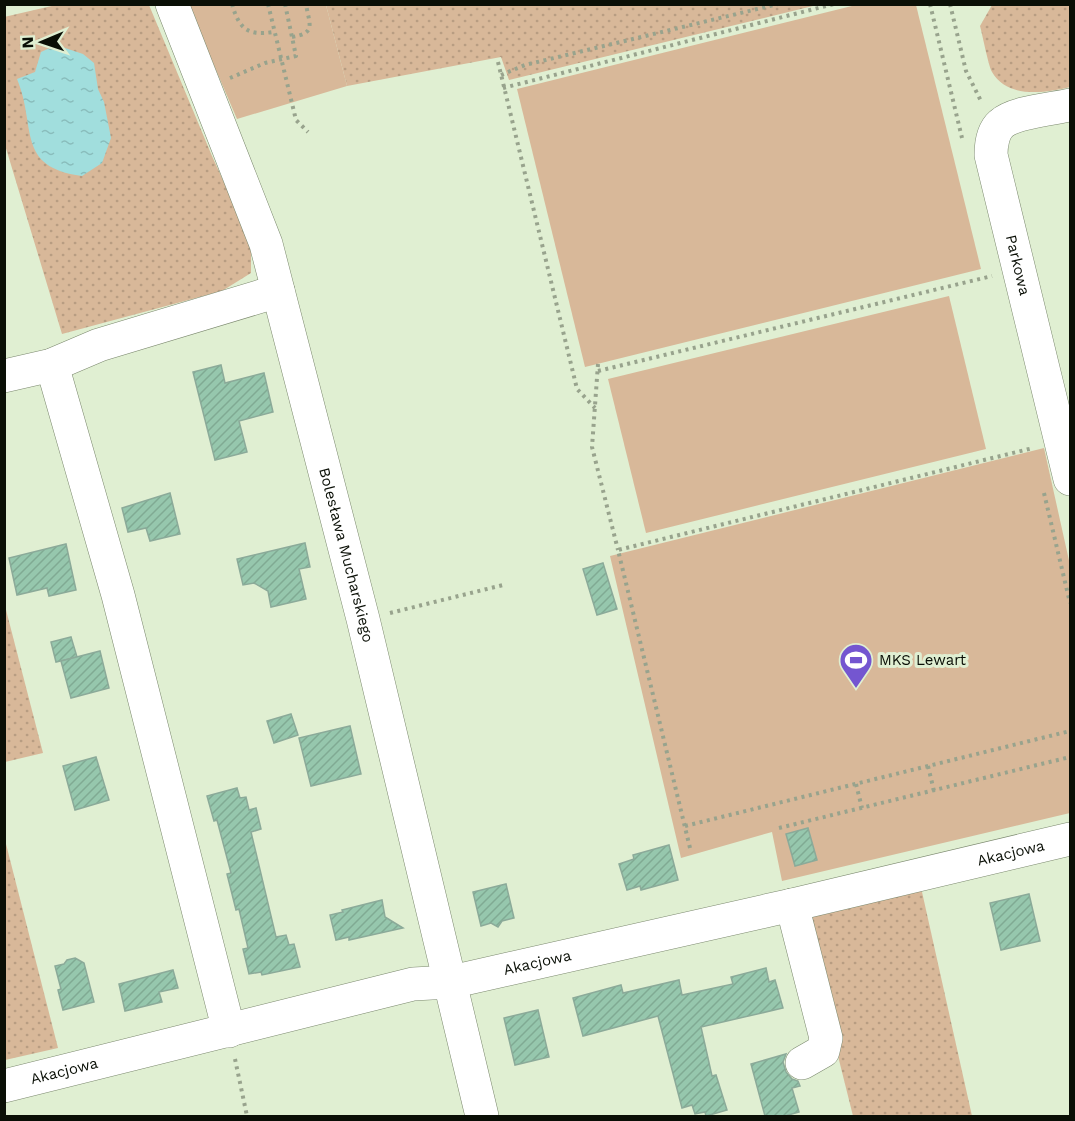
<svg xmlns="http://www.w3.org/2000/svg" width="1075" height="1121" viewBox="0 0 1075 1121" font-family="'Work Sans',sans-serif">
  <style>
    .grass { fill: url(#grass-dots) }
    .pitch { fill: #d8b899 }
    .water { fill: url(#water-ripples) }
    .building { fill: url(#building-hatch); stroke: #8baa99; stroke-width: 1.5 }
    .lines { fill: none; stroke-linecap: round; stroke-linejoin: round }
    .minor-casing { stroke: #7b886e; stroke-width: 34 }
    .path { stroke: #98a38d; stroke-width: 4; stroke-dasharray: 3 4.5; stroke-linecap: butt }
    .minor { stroke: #fff; stroke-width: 33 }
    .labels { text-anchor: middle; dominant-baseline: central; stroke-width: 6; stroke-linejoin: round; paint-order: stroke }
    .street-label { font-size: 15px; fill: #0a0f06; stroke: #e0efd2 }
    .poi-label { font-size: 15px; fill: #0a0f06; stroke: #e0efd2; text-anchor: start }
  </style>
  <defs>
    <pattern id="grass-dots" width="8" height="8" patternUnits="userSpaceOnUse" patternTransform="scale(1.5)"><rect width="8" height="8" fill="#d8b899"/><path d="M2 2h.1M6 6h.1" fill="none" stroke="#b89d82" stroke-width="1.8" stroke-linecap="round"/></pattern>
    <pattern id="water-ripples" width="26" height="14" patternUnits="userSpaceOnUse" patternTransform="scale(1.5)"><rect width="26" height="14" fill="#a1dedd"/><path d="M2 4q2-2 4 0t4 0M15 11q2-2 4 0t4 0" fill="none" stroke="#89bdbc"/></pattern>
    <pattern id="building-hatch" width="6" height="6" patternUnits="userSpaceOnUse" patternTransform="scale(1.5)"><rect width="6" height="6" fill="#96c7ad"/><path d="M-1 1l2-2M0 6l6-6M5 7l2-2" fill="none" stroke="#80aa93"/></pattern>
  </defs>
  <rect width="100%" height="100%" fill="#e0efd2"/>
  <!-- grass -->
  <g class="grass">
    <polygon points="56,5 149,5 212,156 237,211 251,249 251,273 222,291 62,334 5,145 4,17"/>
    <polygon points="326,5 817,5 509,80 501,57 347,86"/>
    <path d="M992,5H1070V87C1045,93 1008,99 992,72C988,64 983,37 980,26Z"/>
    <polygon points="5,606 43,753 5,762 4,762"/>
    <polygon points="5,840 58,1048 5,1060 4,1060"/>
    <polygon points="918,874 972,1116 853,1116 800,904"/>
  </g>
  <!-- pitch -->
  <g class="pitch">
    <polygon points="860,4 916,5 981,269 585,367 517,89"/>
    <polygon points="188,5 326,5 347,86 237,119"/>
    <polygon points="949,296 986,449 646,533 608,379"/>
    <polygon points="1044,448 1070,565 1070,813 782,881 772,832 681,858 610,556"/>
  </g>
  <!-- water -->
  <path class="water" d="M56,45L83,54L94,63L98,89L104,102L111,138L102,163L82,176C15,167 37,127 17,79L35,72L41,52Z"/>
  <!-- building -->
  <g class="building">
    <polygon points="221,365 225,383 264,373 273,412 239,421 247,452 215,460 193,372"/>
    <polygon points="170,493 180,534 150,541 146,528 128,532 122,508"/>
    <polygon points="305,543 310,567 299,569 306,599 271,607 268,591 254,583 243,585 237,559"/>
    <polygon points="66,544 76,590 49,596 47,588 17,595 9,558"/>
    <polygon points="603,563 617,609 597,615 583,569"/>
    <polygon points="71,637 77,657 56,662 51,642"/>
    <polygon points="100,651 109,688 71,698 61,661"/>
    <polygon points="291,714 298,735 274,743 267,721"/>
    <polygon points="350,726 361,774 311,786 299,738"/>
    <polygon points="96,757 109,800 75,810 63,766"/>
    <polygon points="237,788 240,798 246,797 249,810 256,808 261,829 251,832 276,937 286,935 289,945 294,944 300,967 262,975 261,972 249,974 243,949 248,948 239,909 236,910 227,874 231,873 217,820 214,821 207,796"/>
    <polygon points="808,828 817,860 795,866 786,834"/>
    <polygon points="669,845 678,880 641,890 640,886 627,890 619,864 634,859 633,855"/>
    <polygon points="506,884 514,918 502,921 498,927 491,923 481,926 473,892"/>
    <polygon points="1029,894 1040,941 1001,950 990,903"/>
    <polygon points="382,900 385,917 403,928 349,940 349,937 336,940 330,915 343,912 342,910"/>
    <polygon points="75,958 84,963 94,1002 63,1010 58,990 61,989 55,966 64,964 67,960"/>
    <polygon points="766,968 769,982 775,980 783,1008 701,1027 712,1076 716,1075 727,1110 706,1116 705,1112 695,1114 692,1105 682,1108 658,1016 583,1036 573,998 621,985 623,993 679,980 682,995 733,984 731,977"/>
    <polygon points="173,970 178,988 159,992 162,1002 125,1011 119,984"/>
    <polygon points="538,1010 549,1057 515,1065 504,1018"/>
    <polygon points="786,1054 783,1062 786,1072 792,1079 798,1081 800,1086 792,1088 799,1112 785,1116 765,1116 751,1064"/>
  </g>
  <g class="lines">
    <defs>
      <g id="minor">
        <path id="s1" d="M172,4L266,244L363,619L482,1116"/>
        <path id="s2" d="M1070,105C1052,109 1014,112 1001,124C993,131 991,145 991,155L1070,479"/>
        <polyline points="52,365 118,595 229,1031"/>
        <polyline points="4,376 52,365 99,345 278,291"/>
        <polyline points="792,905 826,1038 823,1051 802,1063"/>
        <path id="s3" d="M4,1086L413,984L451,982L792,905L1070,839"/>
      </g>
    </defs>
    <!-- minor casing -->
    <use href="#minor" class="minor-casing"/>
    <!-- path -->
    <g class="path">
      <path d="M232,4C239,29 248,36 273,32"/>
      <polyline points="268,4 296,120 308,132"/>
      <polyline points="930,4 962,138"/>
      <polyline points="950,4 966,71 982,103"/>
      <path d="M292,37C317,33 309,24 306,4"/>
      <polyline points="498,62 577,389 595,408"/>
      <polyline points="501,75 525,65 778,4"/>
      <polyline points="230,78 265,63 296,56 285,4"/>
      <polyline points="503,88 834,4"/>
      <polyline points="598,364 592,447 618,550"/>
      <polyline points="598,371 992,276"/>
      <polyline points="1044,493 1070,603"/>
      <polyline points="390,613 503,585"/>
      <polyline points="928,766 934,791"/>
      <polyline points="856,784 862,808"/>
      <polyline points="685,826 1070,731"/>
      <polyline points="779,828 1070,757"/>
      <polyline points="690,848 618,550 1033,448"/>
      <polyline points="235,1059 247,1116"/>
    </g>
    <!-- minor -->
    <use href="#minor" class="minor"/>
  </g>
  <!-- icons -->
  <defs>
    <symbol id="stadium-pin" viewBox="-11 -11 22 30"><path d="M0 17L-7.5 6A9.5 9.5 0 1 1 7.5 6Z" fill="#7456d0" stroke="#e0efd2"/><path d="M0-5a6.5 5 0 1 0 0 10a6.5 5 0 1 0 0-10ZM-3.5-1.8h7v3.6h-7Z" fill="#fff"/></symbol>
  </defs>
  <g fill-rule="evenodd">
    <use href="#stadium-pin" x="837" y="641" width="38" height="52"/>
  </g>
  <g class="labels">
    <!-- street labels -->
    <g class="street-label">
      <text stroke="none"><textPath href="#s2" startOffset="219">Parkowa</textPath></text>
      <text stroke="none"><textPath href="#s1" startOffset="579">Bolesława Mucharskiego</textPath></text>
      <text stroke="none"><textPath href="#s3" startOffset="1034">Akacjowa</textPath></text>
      <text stroke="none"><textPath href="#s3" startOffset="548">Akacjowa</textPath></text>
      <text stroke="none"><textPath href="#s3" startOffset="62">Akacjowa</textPath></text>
    </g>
    <!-- poi labels -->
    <g class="poi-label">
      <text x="879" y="660">MKS Lewart</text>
    </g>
  </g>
  <!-- border -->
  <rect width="1075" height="1121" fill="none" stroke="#0a0f06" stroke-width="12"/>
  <!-- north arrow -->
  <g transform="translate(42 42) rotate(268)" stroke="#e0efd2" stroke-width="4.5" paint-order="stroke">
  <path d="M0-4.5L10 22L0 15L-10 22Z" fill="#0a0f06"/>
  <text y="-9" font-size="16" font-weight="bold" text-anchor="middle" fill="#0a0f06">N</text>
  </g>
</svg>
